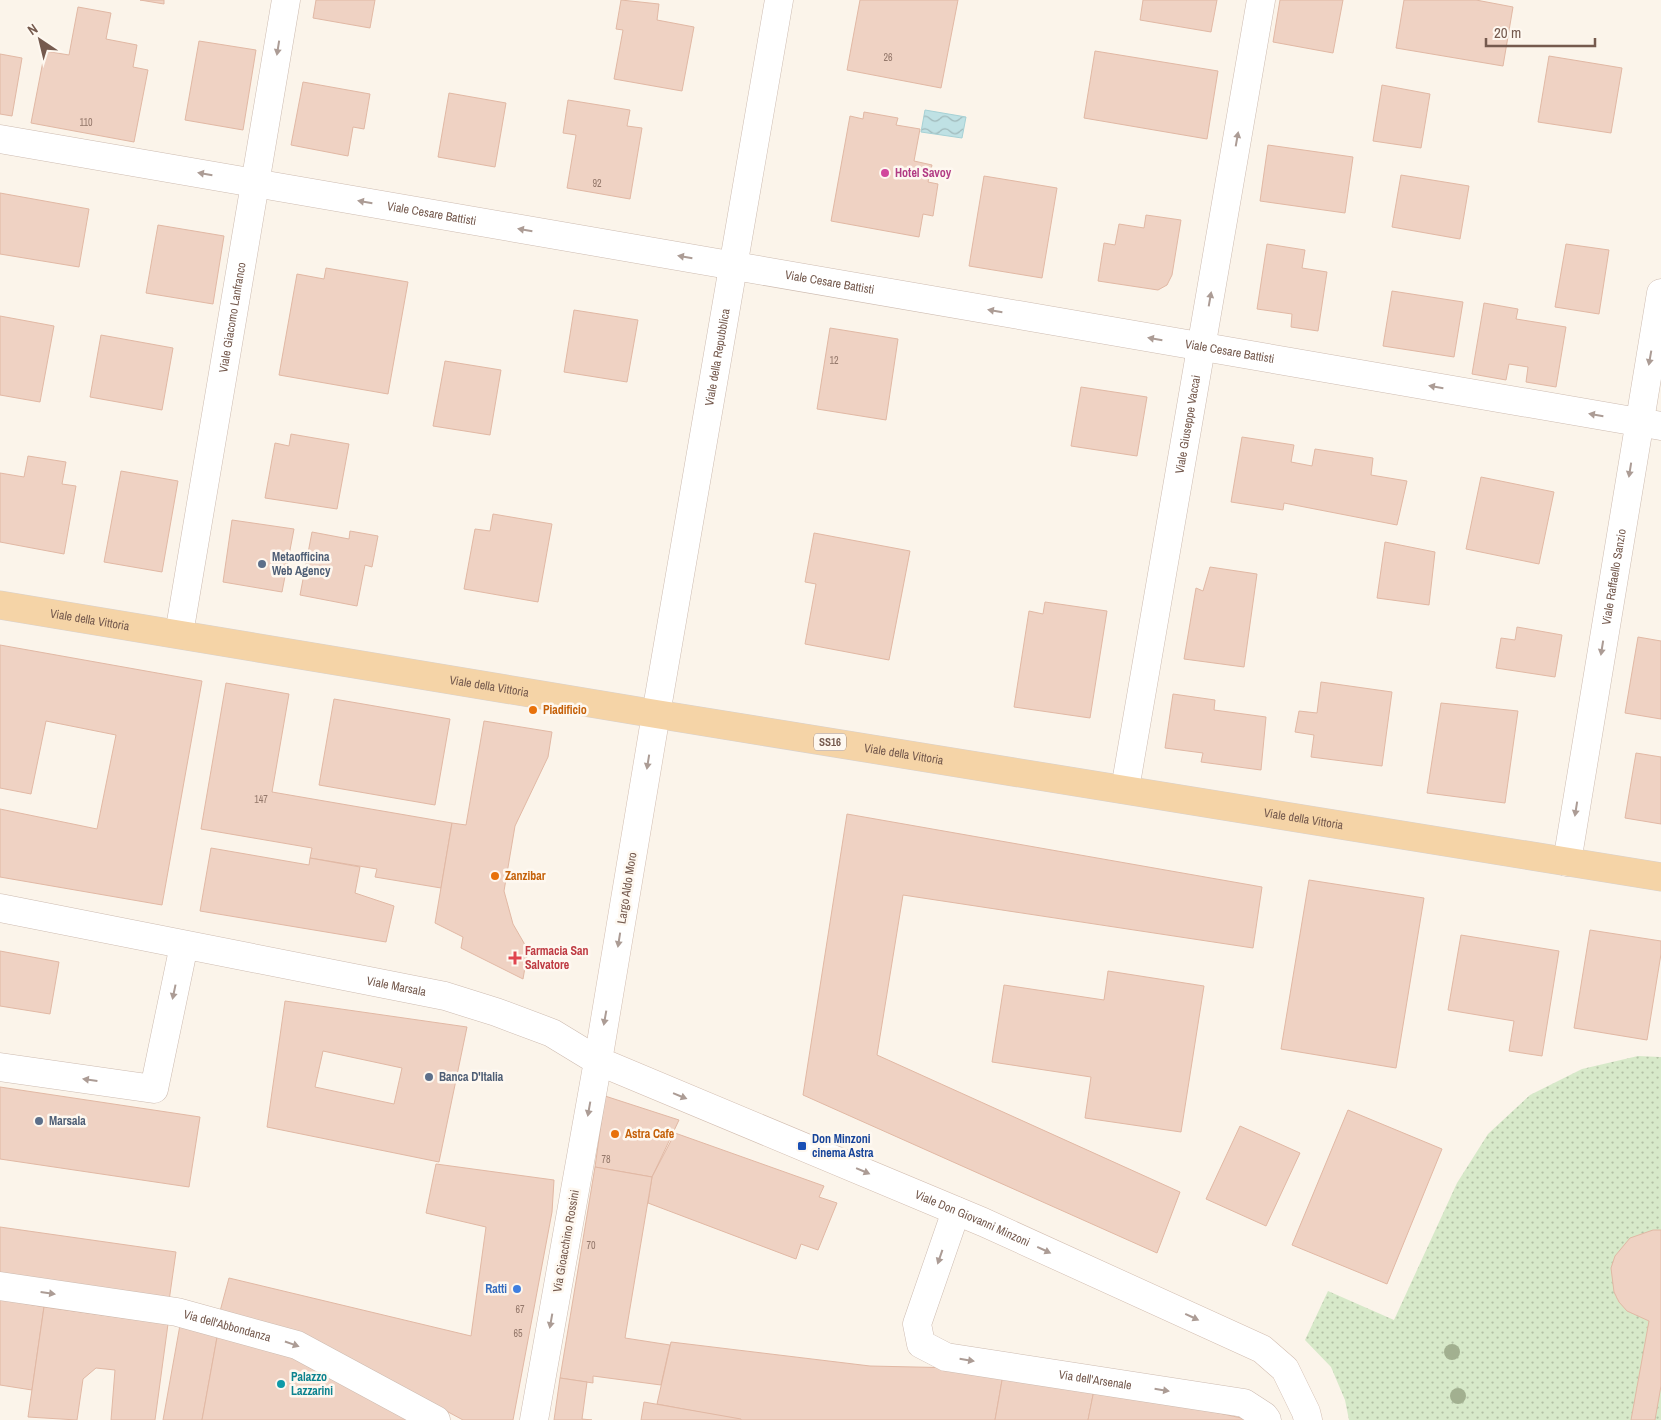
<svg xmlns="http://www.w3.org/2000/svg" width="1661" height="1420" viewBox="0 0 1661 1420" font-family="'Archivo Narrow',sans-serif">
  <style>
    .park { fill: url(#park-dots) }
    .water { fill: url(#water-waves); stroke: #a6d1d5 }
    .building { fill: #efd2c3; stroke: #e1b8a4; fill-rule: evenodd }
    .lines { fill: none; stroke-linecap: round; stroke-linejoin: round }
    .street-casing { stroke: #cdbbb0; stroke-width: 29 }
    .secondary-casing { stroke: #d2bdb0; stroke-width: 29 }
    .primary-casing { stroke: #d8d1cd; stroke-width: 29 }
    .street { stroke: #fff; stroke-width: 28 }
    .secondary { stroke: #fff; stroke-width: 28 }
    .primary { stroke: #f5d4a7; stroke-width: 28 }
    .tree { fill: #a2b090 }
    .oneway { fill: #ac9c95 }
    .hotel-dot { fill: #d1479c; stroke: #fef8f0; stroke-width: 2 }
    .service-dot { fill: #5c6f8a; stroke: #fef8f0; stroke-width: 2 }
    .food-dot { fill: #e8710a; stroke: #fef8f0; stroke-width: 2 }
    .health-dot { fill: #e0444e; stroke: #fef8f0; stroke-width: 2 }
    .transit-dot { fill: #1a4fb4; stroke: #fef8f0; stroke-width: 2 }
    .shop-dot { fill: #3f7fe0; stroke: #fef8f0; stroke-width: 2 }
    .culture-dot { fill: #0f9aa8; stroke: #fef8f0; stroke-width: 2 }
    .labels { text-anchor: middle; dominant-baseline: central; stroke-width: 5; stroke-linejoin: round; paint-order: stroke }
    .number-label { font-size: 10px; fill: #94786b }
    .shield { fill: #fef8f0; stroke: #9e897f; stroke-width: 1 }
    .shield-label { font-size: 11px; font-weight: bold; fill: #755a4e }
    .hotel-label { font-size: 12px; font-weight: bold; fill: #b23c85; stroke: #fef8f0; text-anchor: start }
    .street-label { font-size: 12px; fill: #755a4e; stroke: #fef8f0 }
    .service-label { font-size: 12px; font-weight: bold; fill: #4e5e75; stroke: #fef8f0; text-anchor: start }
    .food-label { font-size: 12px; font-weight: bold; fill: #c56008; stroke: #fef8f0; text-anchor: start }
    .health-label { font-size: 12px; font-weight: bold; fill: #be3a42; stroke: #fef8f0; text-anchor: start }
    .transit-label { font-size: 12px; font-weight: bold; fill: #164399; stroke: #fef8f0; text-anchor: start }
    .shop-label { font-size: 12px; font-weight: bold; fill: #366cbe; stroke: #fef8f0; text-anchor: end }
    .culture-label { font-size: 12px; font-weight: bold; fill: #0d838f; stroke: #fef8f0; text-anchor: start }
  </style>
  <defs>
    <pattern id="park-dots" width="8" height="8" patternUnits="userSpaceOnUse" patternTransform="scale(1.25)"><rect width="8" height="8" fill="#d7e9c9"/><path d="M2 2h.1M6 6h.1" fill="none" stroke="#b3c0a5" stroke-width="1.8" stroke-linecap="round"/></pattern>
    <pattern id="water-waves" width="16" height="10" patternUnits="userSpaceOnUse" patternTransform="scale(1.25)"><rect width="16" height="10" fill="#bfe1e4"/><path d="M0 5q4-4 8 0t8 0" fill="none" stroke="#a0b9bb"/></pattern>
  </defs>
  <rect width="100%" height="100%" fill="#fbf4ea"/>
  <!-- park -->
  <polygon class="park" points="1638,1056 1661,1057 1661,1420 1349,1420 1345,1400 1331,1367 1305,1340 1328,1291 1394,1320 1457,1183 1488,1134 1530,1095 1582,1069"/>
  <!-- water -->
  <polygon class="water" points="925,110 966,117 962,138 921,132"/>
  <!-- building -->
  <g class="building">
    <polygon points="140,0 164,0 164,4"/>
    <polygon points="316,0 375,0 370,28 313,18"/>
    <polygon points="621,0 659,4 657,20 694,27 682,91 614,79 623,30 616,29"/>
    <polygon points="860,0 958,0 941,88 847,70"/>
    <polygon points="1143,0 1217,0 1211,32 1140,20"/>
    <polygon points="1280,0 1343,0 1333,53 1273,42"/>
    <polygon points="1404,0 1476,0 1513,7 1503,66 1396,48"/>
    <polygon points="78,7 111,13 106,39 137,45 133,67 148,70 134,142 31,123 45,51 69,55"/>
    <polygon points="199,41 256,50 243,130 185,120"/>
    <polygon points="1095,51 1218,71 1207,139 1084,118"/>
    <polygon points="0,54 22,58 12,116 0,114"/>
    <polygon points="1549,56 1622,68 1611,133 1538,122"/>
    <polygon points="303,82 370,94 364,129 353,127 348,156 291,145"/>
    <polygon points="1382,85 1430,94 1421,148 1373,141"/>
    <polygon points="449,93 506,103 495,167 438,157"/>
    <polygon points="568,100 630,110 627,126 642,128 630,199 567,188 576,135 563,133"/>
    <polygon points="864,112 898,118 896,125 920,129 914,161 932,165 928,182 938,184 933,216 923,214 919,237 831,221 850,116 863,119"/>
    <polygon points="1268,145 1353,157 1345,213 1260,201"/>
    <polygon points="1401,175 1469,186 1460,239 1392,227"/>
    <polygon points="984,176 1057,188 1042,278 969,266"/>
    <polygon points="0,193 89,209 79,267 0,254"/>
    <polygon points="1146,215 1181,220 1172,275 1167,285 1158,290 1098,281 1104,243 1115,245 1119,224 1144,228"/>
    <polygon points="158,225 224,236 213,304 146,293"/>
    <polygon points="1267,244 1305,250 1302,268 1327,272 1318,331 1291,327 1292,314 1257,309"/>
    <polygon points="1566,244 1609,250 1599,314 1555,307"/>
    <polygon points="326,268 408,282 388,394 279,375 297,274 324,279"/>
    <polygon points="1392,291 1463,302 1454,357 1383,346"/>
    <polygon points="1484,303 1518,309 1516,319 1566,327 1556,387 1526,382 1528,367 1509,364 1506,380 1472,374"/>
    <polygon points="574,310 638,320 627,382 564,372"/>
    <polygon points="0,316 54,326 40,402 0,395"/>
    <polygon points="830,328 898,339 886,420 817,409"/>
    <polygon points="101,335 173,348 162,410 90,397"/>
    <polygon points="445,361 501,370 490,435 433,426"/>
    <polygon points="1081,387 1147,397 1137,456 1071,446"/>
    <polygon points="291,434 349,444 337,509 265,498 275,443 289,446"/>
    <polygon points="1242,437 1294,445 1291,462 1312,466 1315,449 1373,458 1371,475 1407,481 1397,525 1284,503 1283,510 1231,502"/>
    <polygon points="28,456 66,462 62,484 76,486 64,554 0,542 0,473 24,477"/>
    <polygon points="121,471 178,481 162,572 104,562"/>
    <polygon points="1481,477 1554,492 1539,564 1466,549"/>
    <polygon points="493,514 552,524 538,602 464,589 475,529 490,531"/>
    <polygon points="232,520 294,529 282,592 223,582"/>
    <polygon points="350,531 378,536 372,567 365,565 357,606 300,595 312,532 349,539"/>
    <polygon points="814,533 910,551 889,660 805,644 816,584 805,582"/>
    <polygon points="1385,542 1435,552 1429,605 1377,598"/>
    <polygon points="1210,567 1257,574 1244,667 1184,659 1196,588 1203,591"/>
    <polygon points="1045,602 1107,611 1090,718 1014,707 1029,611 1043,614"/>
    <polygon points="1517,627 1562,635 1555,677 1496,668 1501,638 1515,640"/>
    <polygon points="1638,637 1661,641 1661,719 1625,713"/>
    <polygon points="0,645 202,681 162,905 0,877 0,809 97,829 116,735 46,721 31,794 0,788"/>
    <polygon points="1321,682 1392,692 1382,766 1311,757 1314,735 1295,732 1299,711 1317,713"/>
    <polygon points="226,683 289,694 272,792 452,823 441,888 375,877 377,869 310,858 312,848 201,829"/>
    <polygon points="1173,694 1215,700 1214,710 1266,717 1261,770 1201,762 1203,753 1165,748"/>
    <polygon points="334,699 450,719 435,805 319,785"/>
    <polygon points="1441,703 1518,711 1505,803 1427,793"/>
    <polygon points="484,721 552,732 548,757 515,826 504,891 513,924 528,950 523,979 461,948 463,937 435,923 452,823 466,825"/>
    <polygon points="1636,753 1661,757 1661,824 1625,818"/>
    <polygon points="847,814 1262,887 1253,948 903,895 877,1055 1180,1192 1157,1253 803,1095"/>
    <polygon points="211,848 309,865 310,858 360,867 355,893 394,906 386,942 200,911"/>
    <polygon points="1309,880 1424,898 1396,1068 1281,1049"/>
    <polygon points="1590,930 1661,941 1661,954 1647,1040 1574,1028"/>
    <polygon points="1461,935 1559,951 1542,1056 1509,1051 1514,1021 1448,1010"/>
    <polygon points="0,951 59,962 50,1014 0,1006"/>
    <polygon points="1108,971 1204,986 1181,1132 1085,1118 1091,1077 992,1062 1004,985 1104,1000"/>
    <path d="M285,1001L467,1027L439,1162L267,1127ZM323,1051L402,1068L394,1104L315,1087Z"/>
    <polygon points="0,1087 200,1117 189,1187 0,1159"/>
    <polygon points="605,1096 679,1120 652,1177 595,1167"/>
    <polygon points="1348,1110 1442,1149 1387,1284 1292,1245"/>
    <polygon points="1240,1126 1300,1153 1266,1226 1206,1199"/>
    <polygon points="675,1133 824,1186 819,1197 837,1203 818,1250 801,1244 796,1259 648,1203 652,1177"/>
    <polygon points="436,1164 554,1180 552,1212 513,1420 463,1420 337,1352 219,1315 229,1278 471,1336 486,1227 426,1213"/>
    <polygon points="595,1167 652,1177 625,1338 670,1345 661,1385 593,1376 593,1383 560,1378"/>
    <polygon points="0,1227 176,1252 169,1301 0,1277"/>
    <polygon points="1653,1230 1661,1230 1661,1386 1655,1420 1631,1420 1649,1321 1627,1311 1619,1302 1614,1292 1611,1268 1615,1256 1630,1238"/>
    <polygon points="0,1299 44,1307 32,1390 0,1385"/>
    <polygon points="44,1307 168,1324 155,1420 111,1420 115,1370 96,1368 83,1379 77,1420 28,1417"/>
    <polygon points="180,1325 218,1332 202,1420 163,1420"/>
    <polygon points="218,1332 287,1349 422,1420 202,1420"/>
    <polygon points="671,1342 870,1366 1004,1369 995,1420 741,1420 657,1404"/>
    <polygon points="1004,1369 1095,1385 1088,1420 995,1420"/>
    <polygon points="560,1378 587,1382 582,1419 592,1420 554,1420"/>
    <polygon points="1095,1385 1250,1420 1088,1420"/>
    <polygon points="644,1402 741,1419 741,1420 641,1420"/>
  </g>
  <g class="lines">
    <defs>
      <g id="street">
        <path id="s1" d="M0,139L1661,426"/>
        <path id="s2" d="M179,634L286,0"/>
        <path id="s3" d="M656,714L779,0"/>
        <path id="s4" d="M1125,789L1261,0"/>
        <path id="s5" d="M1567,862L1661,293"/>
        <path id="s6" d="M0,908L445,996L496,1012L552,1033L598,1061L534,1420"/>
        <polyline points="0,1067 154,1089 184,945"/>
        <path id="s7" d="M956,1211L917,1324L921,1344L946,1357L1244,1403L1264,1416L1267,1420"/>
        <path id="s8" d="M0,1286L177,1312L297,1345L436,1420"/>
      </g>
      <g id="secondary">
        <path id="s9" d="M656,714L598,1061L983,1222L1262,1349L1285,1369L1306,1412L1308,1420"/>
      </g>
      <g id="primary">
        <path id="s10" d="M0,605L656,714L1661,877"/>
      </g>
    </defs>
    <!-- street casing -->
    <use href="#street" class="street-casing"/>
    <!-- secondary casing -->
    <use href="#secondary" class="secondary-casing"/>
    <!-- primary casing -->
    <use href="#primary" class="primary-casing"/>
    <!-- street -->
    <use href="#street" class="street"/>
    <!-- secondary -->
    <use href="#secondary" class="secondary"/>
    <!-- primary -->
    <use href="#primary" class="primary"/>
  </g>
  <!-- trees -->
  <g class="tree">
    <circle cx="1452" cy="1352" r="8"/>
    <circle cx="1458" cy="1396" r="8"/>
  </g>
  <!-- one-way arrows -->
  <defs><path id="oneway-solid" d="M-6-.8H1V-3.2L6.5 0L1 3.2V.8H-6Z" transform="scale(1.25)"/></defs>
  <g class="oneway">
    <use href="#oneway-solid" transform="translate(278 48) rotate(99)"/>
    <use href="#oneway-solid" transform="translate(1237 139) rotate(-80)"/>
    <use href="#oneway-solid" transform="translate(205 174) rotate(-170)"/>
    <use href="#oneway-solid" transform="translate(365 202) rotate(-170)"/>
    <use href="#oneway-solid" transform="translate(525 230) rotate(-170)"/>
    <use href="#oneway-solid" transform="translate(685 257) rotate(-170)"/>
    <use href="#oneway-solid" transform="translate(1210 299) rotate(-80)"/>
    <use href="#oneway-solid" transform="translate(995 311) rotate(-170)"/>
    <use href="#oneway-solid" transform="translate(1155 339) rotate(-170)"/>
    <use href="#oneway-solid" transform="translate(1650 358) rotate(100)"/>
    <use href="#oneway-solid" transform="translate(1436 387) rotate(-170)"/>
    <use href="#oneway-solid" transform="translate(1596 415) rotate(-170)"/>
    <use href="#oneway-solid" transform="translate(1630 470) rotate(99)"/>
    <use href="#oneway-solid" transform="translate(1602 648) rotate(99)"/>
    <use href="#oneway-solid" transform="translate(648 762) rotate(99)"/>
    <use href="#oneway-solid" transform="translate(1576 809) rotate(99)"/>
    <use href="#oneway-solid" transform="translate(619 940) rotate(99)"/>
    <use href="#oneway-solid" transform="translate(174 992) rotate(102)"/>
    <use href="#oneway-solid" transform="translate(605 1018) rotate(100)"/>
    <use href="#oneway-solid" transform="translate(90 1080) rotate(-172)"/>
    <use href="#oneway-solid" transform="translate(680 1096) rotate(22)"/>
    <use href="#oneway-solid" transform="translate(589 1109) rotate(100)"/>
    <use href="#oneway-solid" transform="translate(863 1171) rotate(23)"/>
    <use href="#oneway-solid" transform="translate(1044 1250) rotate(25)"/>
    <use href="#oneway-solid" transform="translate(940 1257) rotate(109)"/>
    <use href="#oneway-solid" transform="translate(48 1293) rotate(8)"/>
    <use href="#oneway-solid" transform="translate(1192 1317) rotate(25)"/>
    <use href="#oneway-solid" transform="translate(551 1321) rotate(100)"/>
    <use href="#oneway-solid" transform="translate(292 1344) rotate(19)"/>
    <use href="#oneway-solid" transform="translate(967 1360) rotate(9)"/>
    <use href="#oneway-solid" transform="translate(1162 1390) rotate(9)"/>
  </g>
  <!-- markers -->
  <circle class="hotel-dot" cx="885" cy="173" r="5"/>
  <g class="service-dot">
    <circle cx="262" cy="564" r="5"/>
    <circle cx="429" cy="1077" r="5"/>
    <circle cx="39" cy="1121" r="5"/>
  </g>
  <g class="food-dot">
    <circle cx="533" cy="710" r="5"/>
    <circle cx="495" cy="876" r="5"/>
    <circle cx="615" cy="1134" r="5"/>
  </g>
  <path class="health-dot" d="M512.5 950.5h5v5h5v5h-5v5h-5v-5h-5v-5h5z"/>
  <rect class="transit-dot" x="797" y="1141" width="10" height="10" rx="2.5"/>
  <circle class="shop-dot" cx="517" cy="1289" r="5"/>
  <circle class="culture-dot" cx="281" cy="1384" r="5"/>
  <g class="labels">
    <!-- number labels -->
    <g class="number-label">
      <text x="888" y="57">26</text>
      <text x="86" y="122">110</text>
      <text x="597" y="183">92</text>
      <text x="834" y="360">12</text>
      <text x="261" y="799">147</text>
      <text x="606" y="1159">78</text>
      <text x="591" y="1245">70</text>
      <text x="520" y="1309">67</text>
      <text x="518" y="1333">65</text>
    </g>
    <!-- shield labels -->
    <rect class="shield" x="814" y="733.5" width="32" height="17" rx="4"/>
    <g class="shield-label">
      <text x="830" y="742">SS16</text>
    </g>
    <!-- hotel labels -->
    <g class="hotel-label">
      <text x="895" y="173">Hotel Savoy</text>
    </g>
    <!-- street labels -->
    <g class="street-label">
      <text stroke="none"><textPath href="#s1" startOffset="438">Viale Cesare Battisti</textPath></text>
      <text stroke="none"><textPath href="#s1" startOffset="842">Viale Cesare Battisti</textPath></text>
      <text stroke="none"><textPath href="#s2" startOffset="321">Viale Giacomo Lanfranco</textPath></text>
      <text stroke="none"><textPath href="#s1" startOffset="1248">Viale Cesare Battisti</textPath></text>
      <text stroke="none"><textPath href="#s3" startOffset="362">Viale della Repubblica</textPath></text>
      <text stroke="none"><textPath href="#s4" startOffset="370">Viale Giuseppe Vaccai</textPath></text>
      <text stroke="none"><textPath href="#s5" startOffset="289">Viale Raffaello Sanzio</textPath></text>
      <text stroke="none"><textPath href="#s10" startOffset="91">Viale della Vittoria</textPath></text>
      <text stroke="none"><textPath href="#s10" startOffset="496">Viale della Vittoria</textPath></text>
      <text stroke="none"><textPath href="#s10" startOffset="916">Viale della Vittoria</textPath></text>
      <text stroke="none"><textPath href="#s10" startOffset="1321">Viale della Vittoria</textPath></text>
      <text transform="translate(627 888) rotate(-81)">Largo Aldo Moro</text>
      <text stroke="none"><textPath href="#s6" startOffset="404">Viale Marsala</textPath></text>
      <text stroke="none"><textPath href="#s9" startOffset="758">Viale Don Giovanni Minzoni</textPath></text>
      <text transform="translate(566 1241) rotate(-80)">Via Gioacchino Rossini</text>
      <text stroke="none"><textPath href="#s8" startOffset="231">Via dell'Abbondanza</textPath></text>
      <text stroke="none"><textPath href="#s7" startOffset="319">Via dell'Arsenale</textPath></text>
    </g>
    <!-- service labels -->
    <g class="service-label">
      <text x="272" y="557">Metaofficina<tspan x="272" dy="14">Web Agency</tspan></text>
      <text x="439" y="1077">Banca D'Italia</text>
      <text x="49" y="1121">Marsala</text>
    </g>
    <!-- food labels -->
    <g class="food-label">
      <text x="543" y="710">Piadificio</text>
      <text x="505" y="876">Zanzibar</text>
      <text x="625" y="1134">Astra Cafe</text>
    </g>
    <!-- health labels -->
    <g class="health-label">
      <text x="525" y="951">Farmacia San<tspan x="525" dy="14">Salvatore</tspan></text>
    </g>
    <!-- transit labels -->
    <g class="transit-label">
      <text x="812" y="1139">Don Minzoni<tspan x="812" dy="14">cinema Astra</tspan></text>
    </g>
    <!-- shop labels -->
    <g class="shop-label">
      <text x="507" y="1289">Ratti</text>
    </g>
    <!-- culture labels -->
    <g class="culture-label">
      <text x="291" y="1377">Palazzo<tspan x="291" dy="14">Lazzarini</tspan></text>
    </g>
  </g>
  <!-- north arrow -->
  <g transform="translate(40 40) rotate(325)" stroke="#fef8f0" stroke-width="4" paint-order="stroke">
  <path d="M0-4L9 19L0 12L-9 19Z" fill="#755a4e"/>
  <text y="-8" font-size="14" font-weight="bold" text-anchor="middle" fill="#755a4e">N</text>
  </g>
  <!-- scale -->
  <path d="M1486 38v8h109v-8" fill="none" stroke="#755a4e" stroke-width="2.5"/>
  <text x="1494" y="38" font-size="15" fill="#755a4e" stroke="#fef8f0" stroke-width="4" paint-order="stroke">20 m</text>
</svg>
